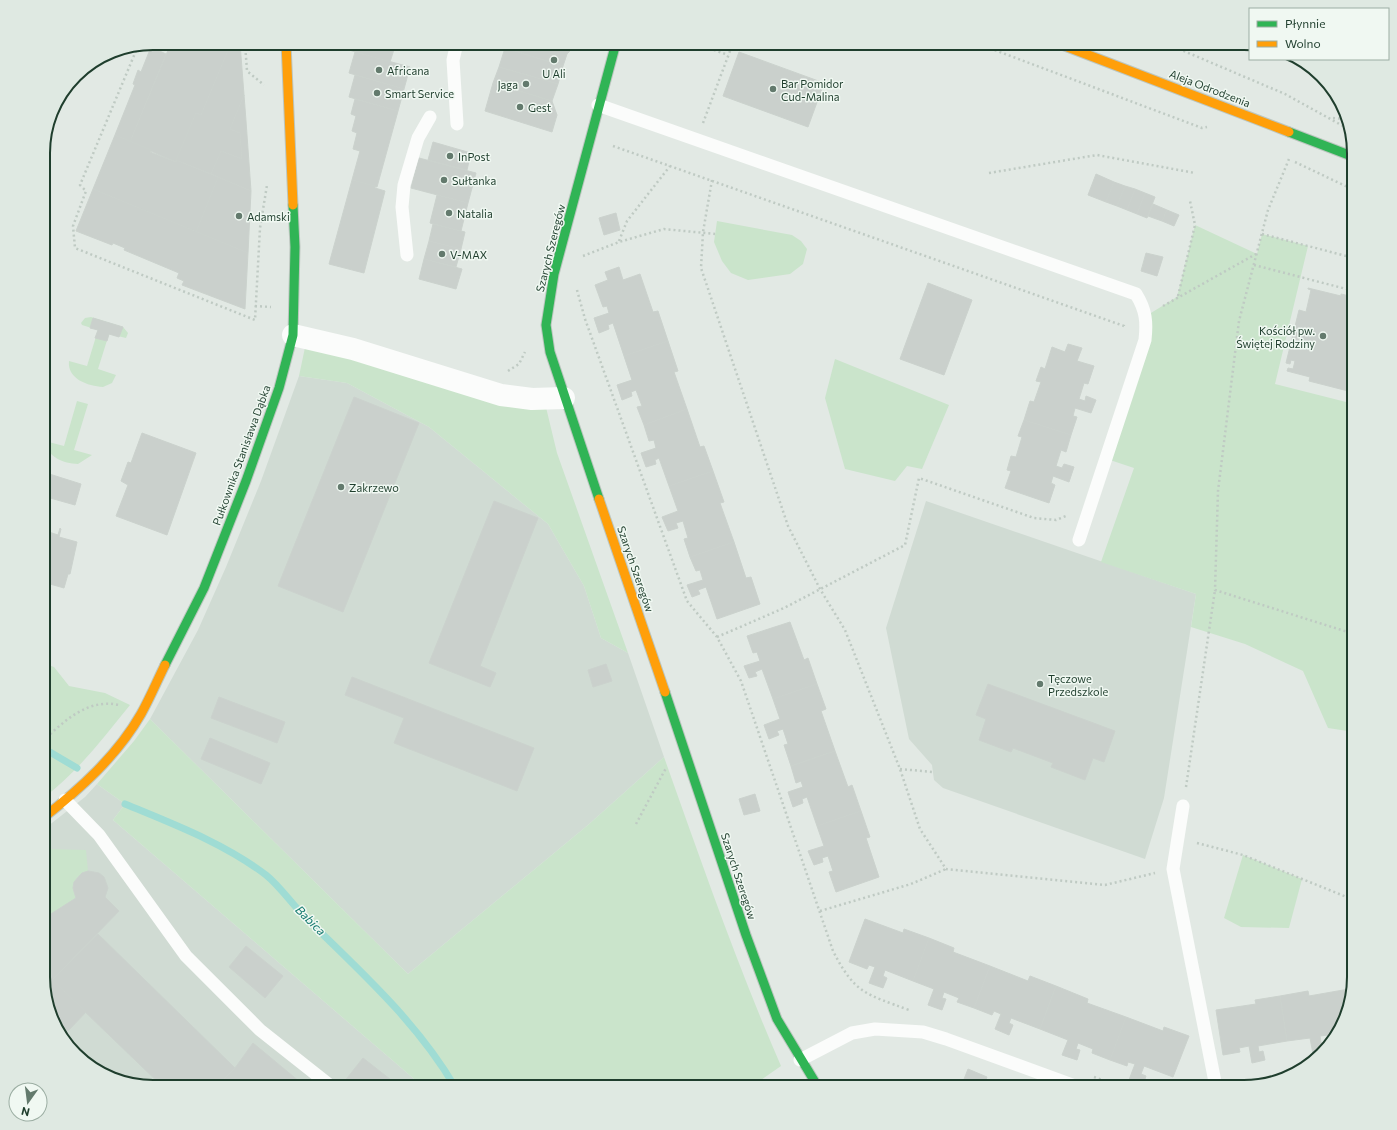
<svg xmlns="http://www.w3.org/2000/svg" width="1397" height="1130" viewBox="0 0 1397 1130" font-family="Commissioner,sans-serif">
  <style>
    .built { fill: #d0dbd3 }
    .green { fill: #cae4cb }
    .lines { fill: none; stroke-linecap: round; stroke-linejoin: round }
    .stream { stroke: #9fdcd4; stroke-width: 7 }
    .building { fill: #cad0cc; stroke: #cbd2cd }
    .fast-casing { stroke: #bcc6bf; stroke-width: 11 }
    .slow-casing { stroke: #bcc6bf; stroke-width: 11 }
    .path { stroke: #bfcac3; stroke-width: 2.5; stroke-dasharray: 2 3; stroke-linecap: butt }
    .lane { stroke: #fbfcfb; stroke-width: 13 }
    .street { stroke: #fbfcfb; stroke-width: 22 }
    .fast { stroke: #30b455; stroke-width: 9 }
    .slow { stroke: #ff9f0a; stroke-width: 9 }
    .poi-dot { fill: #637a6d; stroke: #f0f8f2; stroke-width: 1.5 }
    .labels { text-anchor: middle; dominant-baseline: central; stroke-width: 3; stroke-linejoin: round; paint-order: stroke }
    .poi-label { font-size: 11px; fill: #1f3e2d; stroke: #f0f8f2; text-anchor: start }
    .street-label { font-size: 11px; fill: #1f3e2d; stroke: #f0f8f2 }
    .water-label { font-size: 12px; font-style: italic; fill: #147a6f; stroke: #f0f8f2 }
    .rim { fill: none; stroke: #1f3e2d; stroke-width: 2 }
  </style>
  <rect width="100%" height="100%" fill="#e2e9e4"/>
  <!-- built -->
  <g class="built">
    <polygon points="299,376 347,383 429,427 548,524 584,586 601,638 628,653 664,757 588,825 408,974 150,719 198,630 226,567 261,481"/>
    <polygon points="926,501 1196,594 1164,798 1145,859 943,788 934,780 932,765 909,739 886,628"/>
    <polygon points="97,784 125,804 113,820 413,1078 420,1087 153,1087 111,1079 81,1060 54,1026 43,984 43,830 85,797"/>
  </g>
  <!-- green -->
  <g class="green">
    <polygon points="717,221 792,235 801,241 807,249 803,264 790,274 748,280 731,273 722,261 714,242"/>
    <polygon points="1195,225 1257,254 1262,234 1308,246 1275,384 1354,404 1354,732 1328,728 1303,671 1245,644 1191,627 1196,594 1101,562 1134,468 1107,459 1146,316 1177,297"/>
    <path d="M91,317L123,327L128,333L126,338L109,334L98,369L116,375L112,383L103,387C88,386 67,379 69,361L87,366L98,330L82,325L81,323L85,318Z"/>
    <polygon points="307,338 544,399 557,453 628,653 601,638 584,586 548,524 429,427 347,383 299,376"/>
    <polygon points="835,359 949,405 922,469 907,466 895,481 845,469 825,398"/>
    <path d="M77,401L88,404L74,450L92,455L78,464C63,463 48,458 45,441L64,446Z"/>
    <path d="M43,663L54,667L69,686L105,693L130,705C103,738 78,772 43,798Z"/>
    <path d="M150,719L408,974L588,825L664,757C701,861 737,965 781,1066L751,1087H420L413,1078L113,820L125,804L97,784L134,741Z"/>
    <path d="M49,849L86,850L88,871C75,875 70,885 76,898L43,919V853Z"/>
    <polygon points="1243,855 1302,879 1289,928 1241,927 1224,918"/>
  </g>
  <g class="lines">
    <!-- stream -->
    <g class="stream">
      <polyline points="43,748 77,768"/>
      <path d="M125,804C173,824 224,843 266,875C281,887 293,906 307,919C360,971 417,1022 455,1087"/>
    </g>
  </g>
  <!-- building -->
  <g class="building">
    <polygon points="171,43 231,43 201,115 196,113 176,162 130,142"/>
    <polygon points="231,43 240,43 244,95 230,129 240,133 242,159 221,151 211,174 176,160 196,113 201,115"/>
    <polygon points="351,43 396,43 390,62 349,50"/>
    <polygon points="506,43 565,43 575,46 567,54 563,66 505,48"/>
    <polygon points="151,47 166,54 130,142 115,135 135,85 133,84 138,70 141,72"/>
    <polygon points="505,48 563,66 558,84 499,67"/>
    <polygon points="355,52 410,67 404,89 349,73"/>
    <polygon points="739,52 824,83 808,127 723,96"/>
    <polygon points="499,67 558,84 552,101 493,83"/>
    <polygon points="355,75 404,89 398,111 349,97"/>
    <polygon points="493,83 552,101 557,115 552,132 485,111"/>
    <polygon points="244,95 246,121 251,191 211,174 221,151 242,159 240,133 230,129"/>
    <polygon points="355,99 398,111 377,187 352,180 360,151 353,149 357,133 352,131 356,116 351,114"/>
    <polygon points="115,135 151,150 150,152 176,162 176,160 218,177 196,232 93,189"/>
    <polygon points="433,142 471,153 467,170 428,160"/>
    <polygon points="419,158 476,173 468,203 411,188"/>
    <polygon points="1096,174 1114,182 1106,202 1088,195"/>
    <polygon points="218,177 251,191 248,253 196,232"/>
    <polygon points="352,180 375,186 375,188 385,191 364,273 329,264"/>
    <polygon points="1114,182 1125,186 1117,206 1106,202"/>
    <polygon points="1125,186 1135,189 1127,210 1117,206"/>
    <polygon points="93,189 248,253 245,309 182,285 184,281 177,278 179,273 124,250 125,248 113,243 112,245 76,231"/>
    <polygon points="1135,189 1145,193 1137,214 1127,210"/>
    <polygon points="1145,193 1155,197 1147,218 1137,214"/>
    <polygon points="437,195 468,203 461,231 430,223"/>
    <polygon points="1153,204 1167,210 1162,221 1148,216"/>
    <polygon points="1167,210 1179,215 1174,226 1162,221"/>
    <polygon points="616,213 620,230 604,235 599,218"/>
    <polygon points="433,224 465,232 461,249 429,241"/>
    <polygon points="429,241 461,249 456,267 424,259"/>
    <polygon points="1146,253 1163,257 1157,276 1141,271"/>
    <polygon points="424,259 462,269 456,289 419,279"/>
    <polygon points="619,267 623,280 640,274 653,312 658,311 668,341 624,356 613,323 608,325 609,329 599,333 594,318 609,313 607,306 603,307 595,285 608,280 605,272"/>
    <polygon points="928,283 972,300 944,375 900,359"/>
    <polygon points="1308,288 1341,296 1341,294 1354,297 1354,388 1352,392 1309,381 1310,377 1287,371 1288,368 1293,369 1295,361 1291,360 1290,364 1286,363 1299,310 1306,312 1311,290 1308,289"/>
    <polygon points="93,318 123,327 119,337 109,334 107,341 95,338 98,330 90,328"/>
    <polygon points="668,341 678,371 674,372 687,409 644,425 637,407 642,406 636,390 631,392 632,396 622,400 617,385 632,380 624,356"/>
    <polygon points="1068,344 1082,348 1077,361 1094,366 1088,384 1084,383 1079,399 1085,401 1086,396 1096,400 1091,413 1075,408 1073,416 1077,417 1071,435 1024,420 1030,401 1034,402 1041,382 1036,381 1041,367 1045,369 1052,347 1065,352"/>
    <polygon points="354,397 419,423 343,612 278,586"/>
    <polygon points="687,409 700,447 704,446 713,471 669,486 659,458 655,460 656,464 646,467 641,453 656,448 654,440 649,441 644,425"/>
    <polygon points="1024,420 1071,435 1066,452 1061,450 1056,466 1062,468 1064,464 1074,467 1069,482 1053,476 1051,483 1055,485 1049,503 1005,488 1011,471 1007,470 1011,456 1016,457 1022,437 1018,436"/>
    <polygon points="142,433 196,453 167,535 116,516 128,485 121,481 128,462 131,463"/>
    <polygon points="713,471 724,502 720,503 734,542 690,557 684,539 688,538 683,521 676,523 678,528 668,531 662,517 678,511 669,486"/>
    <polygon points="43,472 81,484 75,505 43,496"/>
    <polygon points="494,501 538,518 480,666 496,673 490,687 429,663"/>
    <polygon points="60,528 61,529 59,537 77,542 70,574 68,574 64,588 43,582 45,575 43,575 43,530 58,535"/>
    <polygon points="734,542 746,578 751,577 760,604 717,619 706,587 698,590 700,594 692,597 687,585 703,580 700,570 696,571 690,557"/>
    <polygon points="790,622 804,660 808,658 817,684 773,699 762,669 755,672 757,676 749,678 744,666 760,661 757,652 753,653 747,636"/>
    <polygon points="606,664 612,681 593,687 588,670"/>
    <polygon points="352,677 534,748 517,791 394,743 404,718 345,695"/>
    <polygon points="817,684 826,709 821,711 835,751 791,766 784,745 788,744 783,729 777,731 779,735 769,739 764,725 780,719 773,699"/>
    <polygon points="988,684 1115,731 1104,762 1093,758 1085,780 1051,767 1053,763 1013,748 1011,752 979,740 986,719 976,715"/>
    <polygon points="219,697 285,722 277,743 211,718"/>
    <polygon points="210,738 270,763 261,784 201,759"/>
    <polygon points="835,751 848,787 852,785 861,811 817,826 807,797 802,799 803,803 793,807 788,792 803,787 801,781 796,783 791,766"/>
    <polygon points="755,794 760,811 744,815 739,799"/>
    <polygon points="861,811 870,837 866,838 879,877 836,892 829,872 833,871 828,856 822,858 823,862 814,865 808,851 824,846 817,826"/>
    <polygon points="88,871 99,873 104,877 108,888 105,897 119,911 52,980 43,971 43,919 76,898 73,888 74,882 82,873"/>
    <polygon points="865,919 903,933 904,929 929,938 913,981 885,970 883,976 887,978 883,988 869,983 875,967 869,965 867,969 849,962"/>
    <polygon points="98,934 235,1068 216,1087 163,1087 52,980"/>
    <polygon points="929,938 954,948 953,952 990,966 974,1008 957,1002 959,998 944,992 942,998 946,999 942,1010 928,1005 934,989 913,981"/>
    <polygon points="246,946 283,976 265,998 229,967"/>
    <polygon points="990,966 1028,981 1030,976 1056,986 1040,1029 1011,1018 1009,1023 1013,1025 1009,1035 995,1029 1001,1014 994,1011 992,1015 974,1008"/>
    <polygon points="43,971 86,1012 68,1031 52,1016 43,984"/>
    <polygon points="1056,986 1088,999 1087,1003 1126,1017 1110,1060 1092,1053 1093,1049 1078,1043 1076,1049 1080,1050 1077,1060 1062,1055 1068,1040 1040,1029"/>
    <polygon points="1349,989 1350,996 1346,1019 1337,1034 1320,1036 1321,1043 1325,1042 1326,1050 1313,1054 1310,1038 1287,1041 1280,996 1308,991 1309,996"/>
    <polygon points="1280,996 1287,1041 1258,1046 1259,1052 1263,1051 1265,1060 1252,1063 1249,1046 1239,1048 1240,1052 1223,1055 1216,1010 1256,1004 1255,1000"/>
    <polygon points="1126,1017 1163,1031 1164,1027 1189,1036 1173,1077 1144,1066 1141,1074 1146,1076 1143,1085 1129,1080 1135,1064 1128,1062 1127,1066 1110,1060"/>
    <polygon points="253,1043 306,1087 216,1087 235,1068"/>
    <polygon points="363,1058 400,1087 351,1087 344,1082"/>
    <polygon points="968,1069 987,1077 983,1087 961,1087"/>
  </g>
  <g class="lines">
    <defs>
      <g id="fast">
        <polyline points="1289,132 1354,157"/>
        <polyline points="599,499 550,352 546,325 554,274 616,43"/>
        <polyline points="165,665 204,588 246,481 279,388 293,335 295,247 293,205"/>
        <polyline points="665,692 746,935 777,1019 818,1087"/>
      </g>
      <g id="slow">
        <polyline points="286,43 293,205"/>
        <polyline points="1057,43 1289,132"/>
        <polyline points="599,499 665,692"/>
        <path d="M43,818C80,789 117,756 141,714C150,698 157,681 165,665"/>
      </g>
    </defs>
    <!-- fast casing -->
    <use href="#fast" class="fast-casing"/>
    <!-- slow casing -->
    <use href="#slow" class="slow-casing"/>
    <!-- path -->
    <g class="path">
      <polyline points="245,43 247,71 264,85"/>
      <polyline points="695,43 728,55"/>
      <polyline points="976,43 1202,128 1207,127"/>
      <polyline points="1165,43 1285,94 1343,126"/>
      <polyline points="138,46 80,185 86,191 73,226 75,248 255,320 260,228 267,185"/>
      <polyline points="1333,118 1346,119"/>
      <polyline points="703,123 733,43"/>
      <polyline points="613,146 1124,326 1125,329"/>
      <polyline points="1289,159 1268,210 1239,321 1218,491 1215,590 1354,634"/>
      <polyline points="1295,162 1354,190"/>
      <polyline points="989,173 1097,155 1195,173"/>
      <polyline points="712,180 703,232 701,268 788,526 820,589 845,630 900,769 920,829 946,869 1105,885 1155,873"/>
      <polyline points="1262,234 1354,258"/>
      <polyline points="619,241 627,221 670,166"/>
      <polyline points="583,256 619,242 664,229 715,234"/>
      <polyline points="1254,265 1354,291"/>
      <polyline points="1349,289 1354,267"/>
      <path d="M577,290L585,319L687,601L717,637L741,681L833,951C855,994 866,994 909,1010"/>
      <polyline points="1178,296 1195,225 1190,201"/>
      <polyline points="255,306 271,307"/>
      <polyline points="1163,306 1256,254"/>
      <polyline points="508,371 519,364 525,352"/>
      <polyline points="717,637 784,608 905,545 919,478 1034,518 1056,520 1066,516"/>
      <path d="M43,741C64,721 88,698 119,705"/>
      <polyline points="900,769 933,772"/>
      <polyline points="1186,787 1215,590"/>
      <polyline points="636,824 666,768"/>
      <polyline points="1197,843 1243,855 1354,900"/>
      <polyline points="820,911 911,884 946,869"/>
      <polyline points="1094,1077 1122,1087"/>
    </g>
    <!-- lane -->
    <g class="lane">
      <polyline points="457,43 453,60 457,124"/>
      <path d="M598,105L1136,294C1146,310 1147,322 1145,340L1079,540"/>
      <polyline points="407,255 402,207 404,185 418,138 430,117"/>
      <polyline points="65,800 99,835 186,956 260,1030 332,1087"/>
      <polyline points="1183,806 1173,869 1216,1087"/>
      <polyline points="800,1060 852,1033 875,1029 923,1032 946,1039 1078,1087"/>
    </g>
    <!-- street -->
    <polyline class="street" points="293,335 353,349 501,395 532,399 564,398"/>
    <!-- fast -->
    <use href="#fast" class="fast"/>
    <!-- slow -->
    <use href="#slow" class="slow"/>
  </g>
  <!-- markers -->
  <g class="poi-dot">
    <circle cx="554" cy="60" r="4"/>
    <circle cx="379" cy="70" r="4"/>
    <circle cx="526" cy="84" r="4"/>
    <circle cx="773" cy="89" r="4"/>
    <circle cx="377" cy="93" r="4"/>
    <circle cx="520" cy="107" r="4"/>
    <circle cx="450" cy="156" r="4"/>
    <circle cx="444" cy="180" r="4"/>
    <circle cx="449" cy="213" r="4"/>
    <circle cx="239" cy="216" r="4"/>
    <circle cx="442" cy="254" r="4"/>
    <circle cx="1323" cy="336" r="4"/>
    <circle cx="341" cy="487" r="4"/>
    <circle cx="1040" cy="684" r="4"/>
  </g>
  <g class="labels">
    <!-- poi labels -->
    <g class="poi-label">
      <text x="387" y="70">Africana</text>
      <text x="554" y="73" text-anchor="middle">U Ali</text>
      <text x="781" y="83">Bar Pomidor<tspan x="781" dy="13">Cud-Malina</tspan></text>
      <text x="518" y="84" text-anchor="end">Jaga</text>
      <text x="385" y="93">Smart Service</text>
      <text x="528" y="107">Gest</text>
      <text x="458" y="156">InPost</text>
      <text x="452" y="180">Sułtanka</text>
      <text x="457" y="213">Natalia</text>
      <text x="247" y="216">Adamski</text>
      <text x="450" y="254">V-MAX</text>
      <text x="1315" y="330" text-anchor="end">Kościół pw.<tspan x="1315" dy="13">Świętej Rodziny</tspan></text>
      <text x="349" y="487">Zakrzewo</text>
      <text x="1048" y="678">Tęczowe<tspan x="1048" dy="13">Przedszkole</tspan></text>
    </g>
    <!-- street labels -->
    <g class="street-label">
      <text transform="translate(1210 88) rotate(21)">Aleja Odrodzenia</text>
      <text transform="translate(550 248) rotate(-76)">Szarych Szeregów</text>
      <text transform="translate(241 455) rotate(-70)">Pułkownika Stanisława Dąbka</text>
      <text transform="translate(636 569) rotate(71)">Szarych Szeregów</text>
      <text transform="translate(739 876) rotate(72)">Szarych Szeregów</text>
    </g>
    <!-- water labels -->
    <g class="water-label">
      <text transform="translate(311 920) rotate(45)">Babica</text>
    </g>
  </g>
  <!-- crop -->
  <path d="M0 0H1397V1130H0ZM153 50H1244A103 103 0 0 1 1347 153V977A103 103 0 0 1 1244 1080H153A103 103 0 0 1 50 977V153A103 103 0 0 1 153 50Z" fill="#dfe9e2" fill-rule="evenodd"/>
  <path class="rim" d="M153 50H1244A103 103 0 0 1 1347 153V977A103 103 0 0 1 1244 1080H153A103 103 0 0 1 50 977V153A103 103 0 0 1 153 50Z"/>
  <!-- legend -->
  <rect x="1249" y="8" width="140" height="52" fill="#f0f8f2" stroke="#9caea3"/>
  <rect x="1257" y="21" width="20" height="6" fill="#30b455" stroke="#9caea3"/>
  <text x="1285" y="28" font-size="12" fill="#1f3e2d">Płynnie</text>
  <rect x="1257" y="41" width="20" height="6" fill="#ff9f0a" stroke="#9caea3"/>
  <text x="1285" y="48" font-size="12" fill="#1f3e2d">Wolno</text>
  <!-- north arrow -->
  <g transform="translate(28 1102) rotate(194)"><circle r="19" fill="#f0f8f2" stroke="#9caea3"/>
  <path d="M0-3L7 15L0 10L-7 15Z" fill="#637a6d"/>
  <text y="-6" font-size="11" font-weight="bold" text-anchor="middle" fill="#1f3e2d">N</text>
  </g>
</svg>
